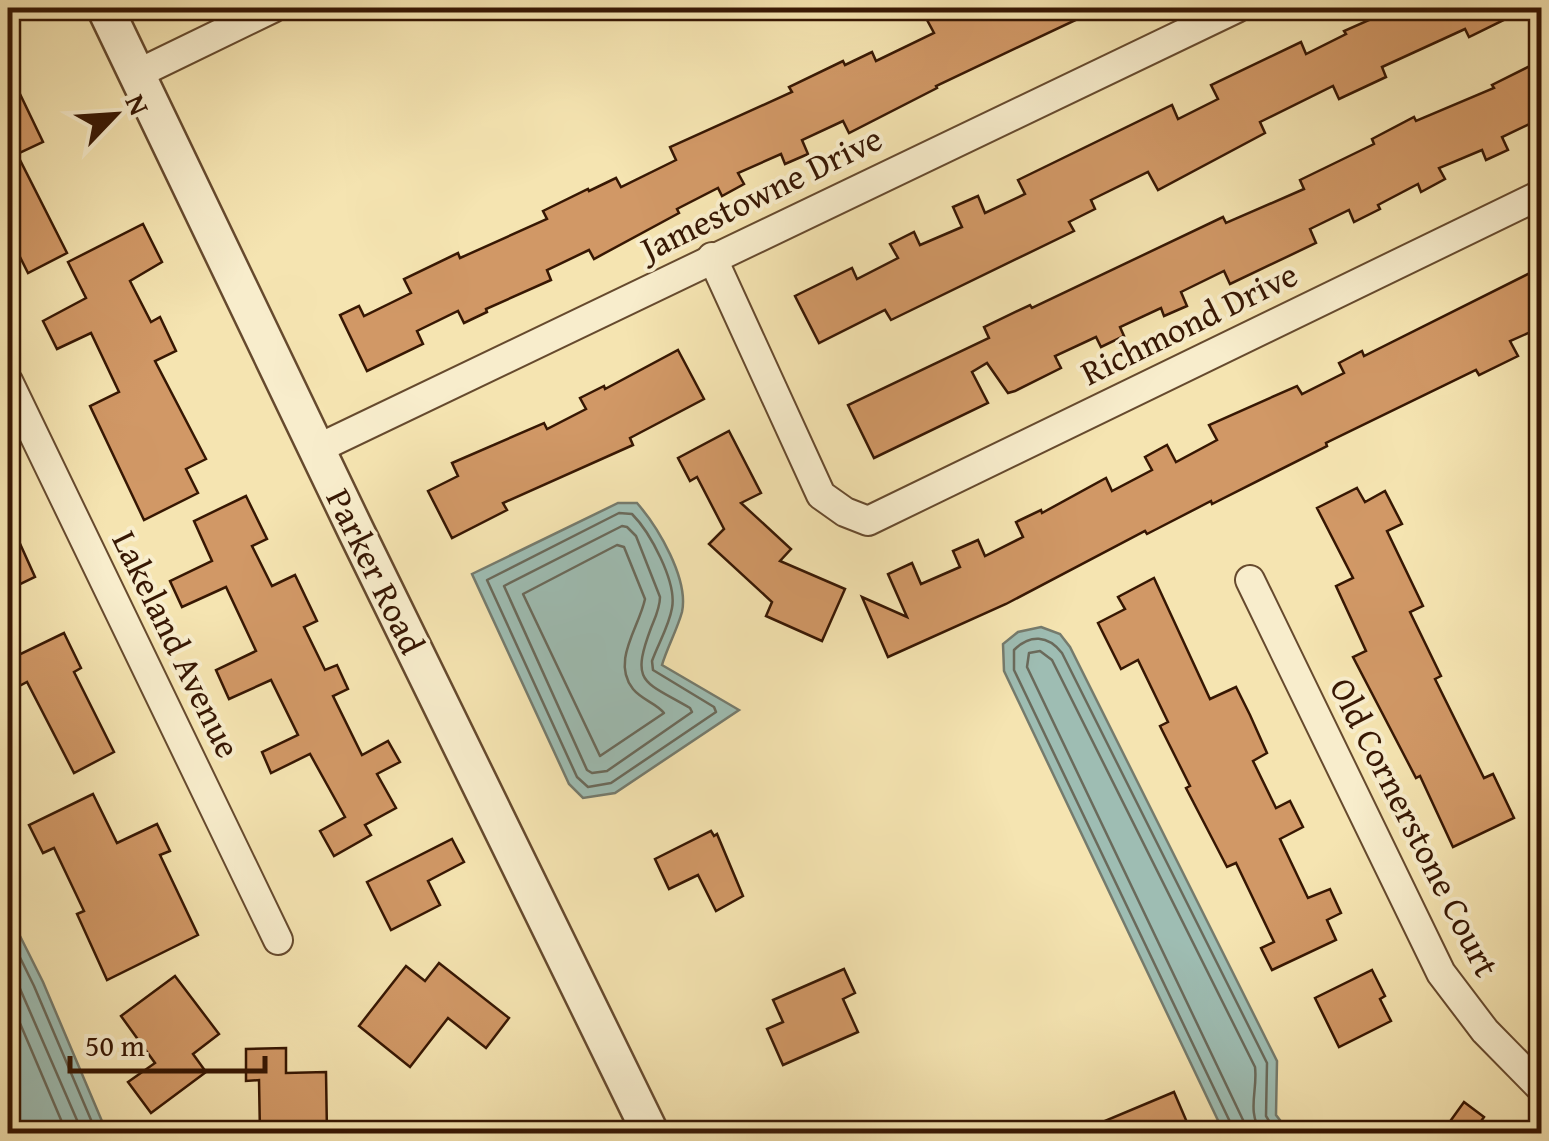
<svg xmlns="http://www.w3.org/2000/svg" width="1549" height="1141" viewBox="0 0 1549 1141" font-family="'Gentium Book Plus',serif">
  <style>
    .water { fill: #9ebdb3; stroke: #757b6d; stroke-width: 2.5 }
    .lines { fill: none; stroke-linecap: round; stroke-linejoin: round }
    .shore { stroke: #6a6a5b; stroke-width: 2.5 }
    .building { fill: #d19866; stroke: #371703; stroke-width: 2.5 }
    .minor-casing { stroke: #664a2e; stroke-width: 32 }
    .tertiary-casing { stroke: #664a2e; stroke-width: 40 }
    .minor { stroke: #f8edcc; stroke-width: 28 }
    .tertiary { stroke: #f8edcc; stroke-width: 35 }
    .labels { text-anchor: middle; dominant-baseline: central; stroke-width: 8; stroke-linejoin: round; paint-order: stroke }
    .street-label { font-size: 35px; fill: #371703; stroke: #f8edcc }
  </style>
  <rect width="100%" height="100%" fill="#f5e4b1"/>
  <filter id="stains"><feTurbulence type="fractalNoise" baseFrequency=".002" numOctaves="4"/><feColorMatrix values="0 0 0 0 .2 0 0 0 0 .09 0 0 0 0 .02 0 0 0 .5 -.17"/></filter>
  <radialGradient id="worn" r=".72"><stop offset=".6" stop-color="#630" stop-opacity="0"/><stop offset="1" stop-color="#630" stop-opacity=".3"/></radialGradient>
  <!-- water -->
  <g class="water">
    <path d="M618,503H637C658,527 689,579 682,612C677,630 667,648 662,665L739,710L615,793L583,798L569,784L472,574Z"/>
    <polygon points="1041,627 1060,634 1070,647 1277,1061 1276,1115 1290,1133 1224,1133 1004,671 1003,644 1018,632"/>
    <polygon points="8,912 43,982 107,1133 8,1133"/>
  </g>
  <g class="lines">
    <!-- shore -->
    <g class="shore">
      <path d="M619,513L632,514C650,532 677,582 672,608C669,626 658,644 652,661L653,670L714,707L716,712L611,783L588,787L577,777L487,580Z"/>
      <path d="M622,526L627,527L636,536L660,597C660,608 655,618 651,628C630,684 644,681 690,708L692,712L607,771L592,773L587,770L504,586Z"/>
      <path d="M617,545L624,547L645,599C639,628 611,661 633,689C642,700 656,703 664,713L600,756L523,594Z"/>
      <polyline points="8,933 34,986 97,1134"/>
      <polyline points="8,961 83,1134"/>
      <polyline points="8,995 67,1134"/>
      <path d="M1233,1134L1232,1126L1014,670V650C1030,634 1048,635 1062,653L1267,1063L1266,1116L1277,1134"/>
      <path d="M1245,1134L1243,1120L1027,667L1029,653L1040,651L1052,660L1255,1067C1258,1091 1246,1111 1262,1134"/>
    </g>
  </g>
  <!-- building -->
  <g class="building">
    <polygon points="948,8 1101,8 936,86 937,88 849,133 843,121 802,140 808,154 785,164 781,154 738,173 744,184 722,196 718,188 677,209 679,213 594,259 589,250 547,270 551,280 486,309 487,312 464,323 458,311 417,331 423,344 367,371 340,315 359,306 364,316 411,293 404,279 458,253 460,258 547,219 543,211 588,189 589,191 616,178 621,187 676,160 670,147 792,92 789,87 843,61 845,65 872,52 876,61 934,33 926,18"/>
    <polygon points="1396,8 1528,8 1469,37 1465,29 1382,67 1386,77 1339,99 1333,86 1260,122 1265,133 1158,190 1148,172 1091,200 1095,209 1069,222 1074,231 891,320 885,310 819,343 795,296 852,268 857,279 898,258 890,244 914,232 920,245 962,227 953,207 978,196 985,213 1025,194 1018,180 1172,105 1178,119 1218,99 1211,85 1301,42 1306,54 1346,34 1344,31"/>
    <polygon points="1542,60 1542,118 1502,137 1508,150 1486,160 1482,150 1439,168 1445,179 1421,192 1418,184 1378,205 1380,209 1354,222 1349,210 1310,229 1316,243 1230,284 1224,271 1181,292 1187,306 1164,316 1161,308 1120,327 1124,336 1101,347 1096,337 1055,356 1061,368 1015,391 1008,393 987,363 972,372 988,403 874,458 848,405 989,338 984,327 1030,305 1032,308 1223,217 1226,223 1304,189 1300,180 1374,144 1372,139 1414,117 1416,121 1494,88 1492,85"/>
    <polygon points="8,69 43,142 17,154 67,253 28,273 8,233"/>
    <polygon points="143,224 162,262 130,281 151,322 160,317 176,351 155,361 206,459 186,469 198,493 144,520 90,406 119,392 91,333 57,349 43,321 86,298 68,262"/>
    <polygon points="1542,267 1542,327 1510,341 1518,356 1479,375 1476,370 1326,443 1327,446 1212,504 1211,501 1147,534 1145,531 1006,604 888,657 862,597 907,617 888,574 912,563 921,584 960,567 953,551 978,540 985,556 1023,537 1016,522 1041,510 1042,513 1106,478 1112,491 1152,470 1145,457 1167,445 1176,462 1217,440 1209,425 1297,386 1302,394 1344,373 1339,363 1362,351 1364,356"/>
    <polygon points="678,350 704,399 630,438 633,445 503,503 507,510 452,538 428,491 458,476 452,463 544,423 547,429 586,409 580,398 604,386 605,389"/>
    <polygon points="729,431 761,493 741,503 791,549 780,561 845,589 822,641 766,616 772,602 709,544 724,529 697,477 690,481 678,458"/>
    <polygon points="1357,488 1365,502 1385,491 1402,524 1387,531 1423,606 1410,612 1441,676 1435,679 1484,778 1493,774 1514,818 1453,847 1420,776 1416,778 1353,657 1366,651 1336,586 1353,578 1317,508"/>
    <polygon points="246,496 267,539 252,546 272,586 295,575 317,621 304,627 325,670 337,665 348,689 333,696 362,755 388,741 400,762 377,774 396,808 365,825 371,835 334,856 320,831 345,817 310,754 271,773 262,752 298,735 271,680 229,699 216,670 256,651 226,587 182,607 170,581 212,561 194,521"/>
    <polygon points="8,517 35,577 8,590"/>
    <polygon points="1154,578 1210,699 1236,687 1250,715 1267,753 1253,761 1276,808 1290,801 1303,827 1280,839 1308,898 1330,889 1341,913 1327,920 1336,940 1272,970 1261,948 1274,942 1236,863 1227,867 1186,788 1190,786 1160,726 1168,722 1138,660 1121,669 1098,623 1125,609 1118,597"/>
    <polygon points="64,633 81,668 74,672 114,752 74,773 27,682 8,692 8,660"/>
    <polygon points="93,794 117,843 157,824 170,851 160,855 198,935 107,980 77,914 84,911 54,848 43,853 29,825"/>
    <polygon points="711,831 714,836 717,834 743,896 716,911 698,875 669,889 655,859"/>
    <polygon points="452,839 464,862 428,881 440,905 391,930 367,882"/>
    <polygon points="439,963 509,1018 486,1048 448,1018 410,1067 359,1026 406,966 425,981"/>
    <polygon points="844,969 855,993 843,999 858,1032 783,1065 767,1029 783,1022 773,1000"/>
    <polygon points="1372,970 1385,996 1380,999 1391,1021 1339,1047 1315,998"/>
    <polygon points="175,976 219,1034 193,1054 206,1072 151,1113 128,1082 155,1063 121,1016"/>
    <polygon points="286,1048 286,1073 326,1072 327,1134 260,1134 259,1080 246,1081 246,1049"/>
    <polygon points="1174,1092 1192,1134 1076,1134 1076,1133"/>
    <polygon points="1464,1102 1484,1117 1472,1134 1441,1134"/>
  </g>
  <g class="lines">
    <defs>
      <g id="minor">
        <polyline points="137,74 273,8"/>
        <polyline points="712,257 821,495 845,512 868,521 1542,194"/>
        <polyline points="8,381 278,940"/>
        <polyline points="319,448 1237,8"/>
        <polyline points="1250,580 1441,973 1485,1031 1542,1089"/>
      </g>
      <polyline id="tertiary" points="105,8 356,531 651,1134"/>
    </defs>
    <!-- minor casing -->
    <use href="#minor" class="minor-casing"/>
    <!-- tertiary casing -->
    <use href="#tertiary" class="tertiary-casing"/>
    <!-- minor -->
    <use href="#minor" class="minor"/>
    <!-- tertiary -->
    <use href="#tertiary" class="tertiary"/>
  </g>
  <g class="labels">
    <!-- street labels -->
    <g class="street-label">
      <text transform="translate(761 193) rotate(-26)">Jamestowne Drive</text>
      <text transform="translate(1189 323) rotate(-26)">Richmond Drive</text>
      <text transform="translate(376 571) rotate(64)">Parker Road</text>
      <text transform="translate(177 644) rotate(64)">Lakeland Avenue</text>
      <text transform="translate(1415 827) rotate(63)">Old Cornerstone Court</text>
    </g>
  </g>
  <!-- margin -->
  <rect width="1549" height="1141" fill="none" stroke="#f5e4b1" stroke-width="40"/>
  <rect x="10" y="10" width="1529" height="1121" fill="none" stroke="#371703" stroke-width="5"/>
  <rect x="20" y="20" width="1509" height="1101" fill="none" stroke="#371703" stroke-width="2.5"/>
  <!-- north arrow -->
  <g transform="translate(115 115) rotate(65)" stroke="#f8edcc" stroke-width="8" paint-order="stroke">
  <path d="M0-8L18 38L0 25L-18 38Z" fill="#371703"/>
  <text y="-15" font-size="28" font-weight="bold" text-anchor="middle" fill="#371703">N</text>
  </g>
  <!-- scale -->
  <path d="M70 1056v15h195v-15" fill="none" stroke="#371703" stroke-width="5"/>
  <text x="85" y="1056" font-size="30" fill="#371703" stroke="#f8edcc" stroke-width="8" paint-order="stroke">50 m</text>
  <rect width="100%" height="100%" filter="url(#stains)"/>
  <rect width="100%" height="100%" fill="url(#worn)"/>
</svg>
